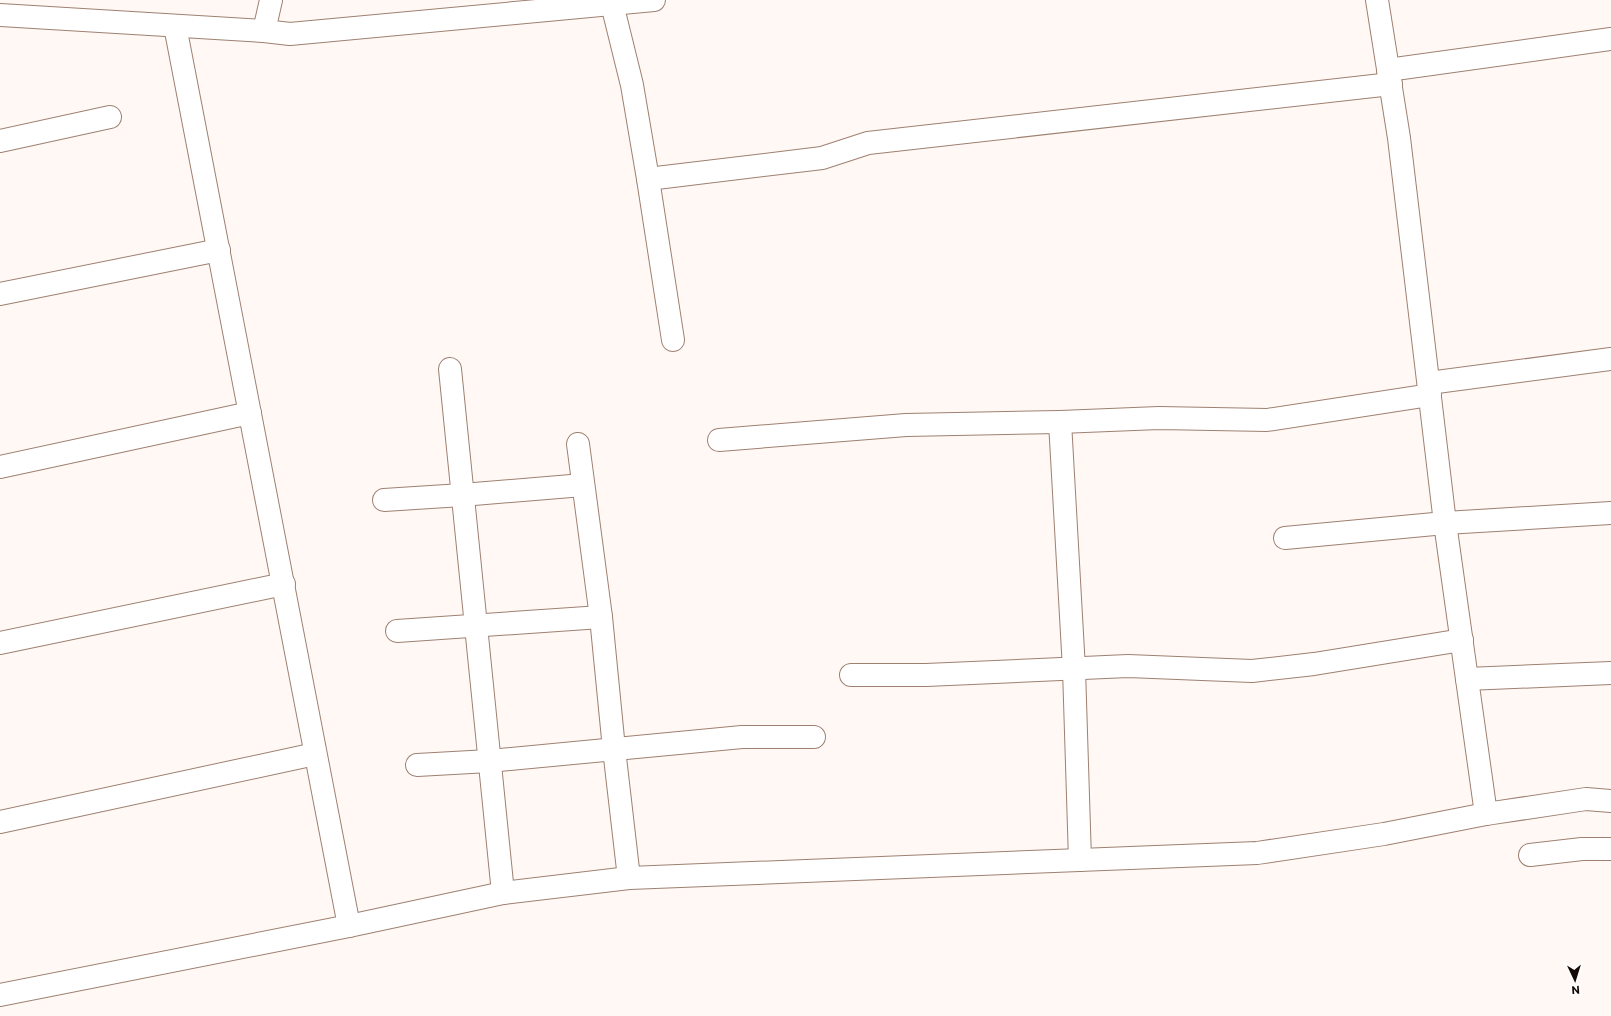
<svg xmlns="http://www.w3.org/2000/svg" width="1611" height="1016" viewBox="0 0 1611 1016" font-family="Commissioner,sans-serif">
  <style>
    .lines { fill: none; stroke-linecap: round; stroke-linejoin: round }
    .minor-casing { stroke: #9e8071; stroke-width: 24 }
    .tertiary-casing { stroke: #9e8071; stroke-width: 24 }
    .minor { stroke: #fff; stroke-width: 22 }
    .tertiary { stroke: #fff; stroke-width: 22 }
  </style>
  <rect width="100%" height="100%" fill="#fff8f5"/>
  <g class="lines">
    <defs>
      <g id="minor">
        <polyline points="1377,0 1399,138 1445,523 1486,814"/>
        <polyline points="612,4 632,85 648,179 673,340"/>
        <polyline points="0,15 264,31 290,34 654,0"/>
        <polyline points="175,26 349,926"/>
        <polyline points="264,31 271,0"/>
        <polyline points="1388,70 1611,39"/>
        <polyline points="0,141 110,117"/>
        <polyline points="648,179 822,158 868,143 1391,84"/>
        <polyline points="0,294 219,250"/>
        <polyline points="450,369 503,893"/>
        <polyline points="1429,383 1611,359"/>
        <polyline points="1060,422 1074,669 1080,860"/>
        <polyline points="719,440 906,425 1060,422 1159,418 1267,420 1430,395"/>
        <polyline points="578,444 601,617 614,749 629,878"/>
        <polyline points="0,467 250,413"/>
        <polyline points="384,500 462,495 583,485"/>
        <polyline points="1285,538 1445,523 1611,513"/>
        <polyline points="397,631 601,617"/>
        <polyline points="0,643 284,584"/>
        <polyline points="851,675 926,675 1128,666 1252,671 1314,664 1462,640"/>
        <polyline points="1467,679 1611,673"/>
        <polyline points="417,765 489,761 742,737 814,737"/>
        <polyline points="0,822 315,754"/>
        <polyline points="1530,855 1582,849 1611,849"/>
      </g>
      <polyline id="tertiary" points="0,995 349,926 503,893 629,878 1257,853 1384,834 1486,814 1586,799 1611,801"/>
    </defs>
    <!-- minor casing -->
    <use href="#minor" class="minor-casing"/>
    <!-- tertiary casing -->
    <use href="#tertiary" class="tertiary-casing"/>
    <!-- minor -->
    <use href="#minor" class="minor"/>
    <!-- tertiary -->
    <use href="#tertiary" class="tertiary"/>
  </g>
  <!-- north arrow -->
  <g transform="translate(1575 980) rotate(176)" stroke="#ffffff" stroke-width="3" paint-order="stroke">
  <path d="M0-3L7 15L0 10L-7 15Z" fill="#130905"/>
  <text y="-6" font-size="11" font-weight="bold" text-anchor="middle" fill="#130905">N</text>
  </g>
</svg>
